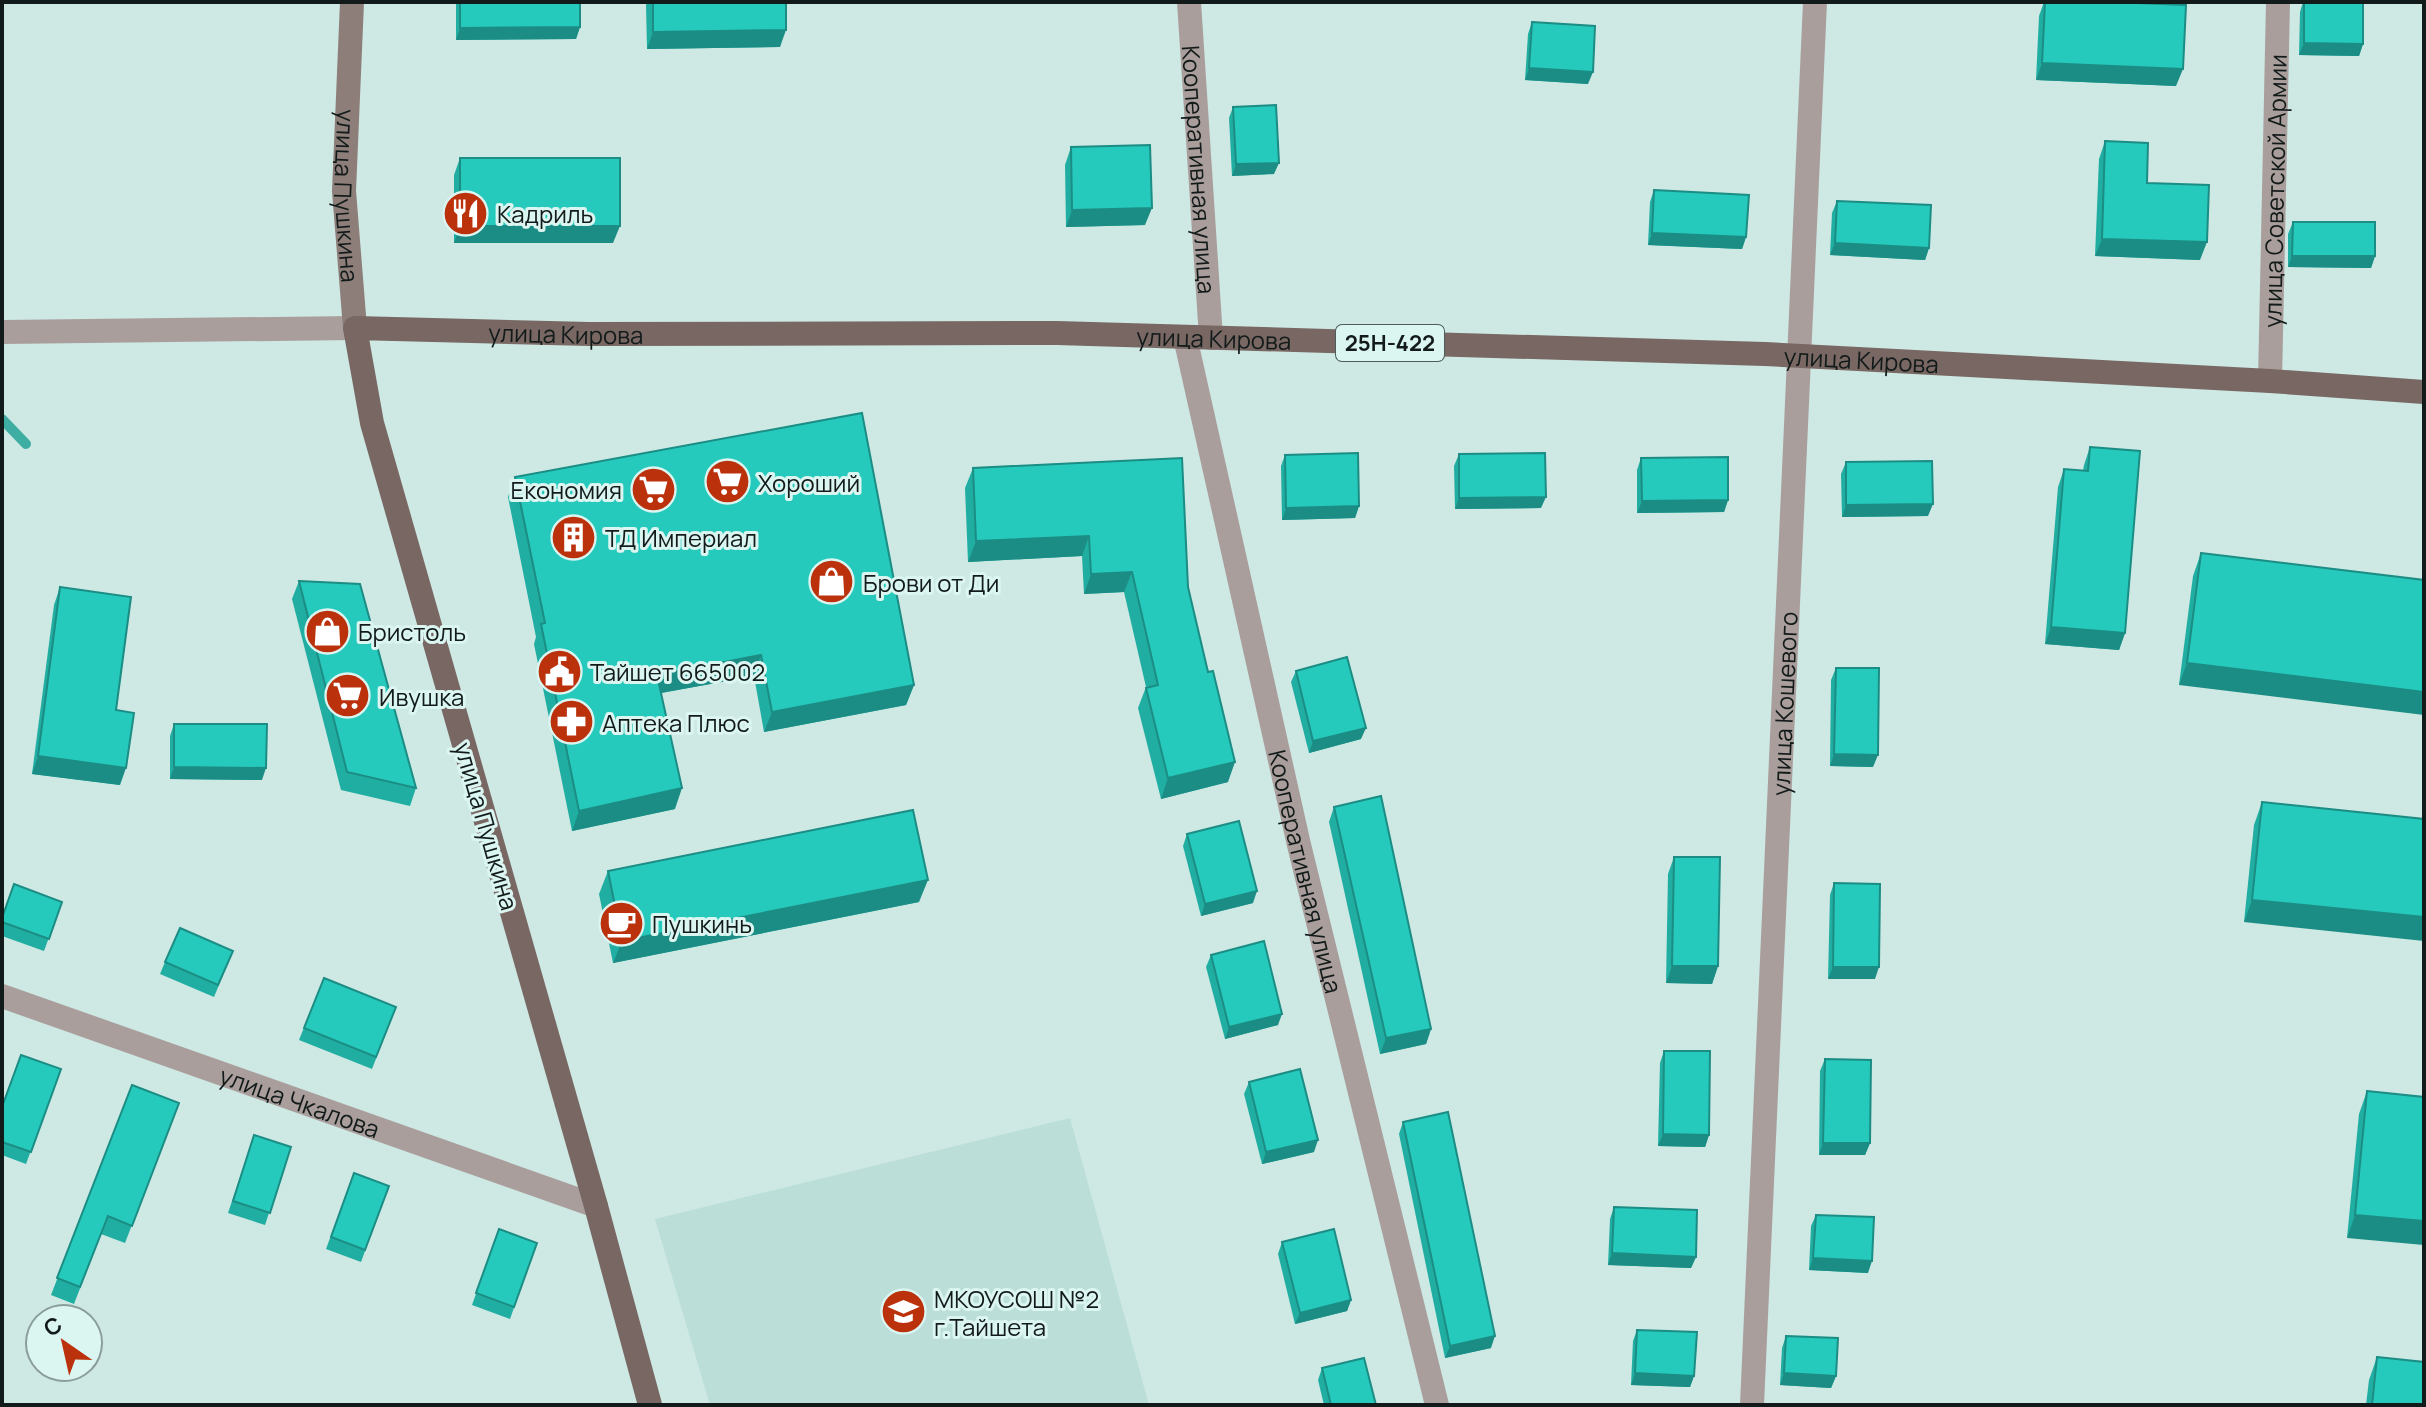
<svg xmlns="http://www.w3.org/2000/svg" width="2426" height="1407" viewBox="0 0 2426 1407" font-family="Manrope,sans-serif">
  <style>
    .built { fill: #bbded9 }
    .lines { fill: none; stroke-linecap: round; stroke-linejoin: round }
    .stream { stroke: #3eaea3; stroke-width: 10 }
    .minor { stroke: #a99e9c; stroke-width: 24 }
    .secondary { stroke: #8d7e7a; stroke-width: 24 }
    .primary { stroke: #786763; stroke-width: 24 }
    .wall { fill: #21aea2 }
    .shaded-wall { fill: #1b8d84 }
    .building { fill: #26cabc; stroke: #1b8d84; stroke-width: 2 }
    .labels { text-anchor: middle; dominant-baseline: central; stroke-width: 6; stroke-linejoin: round; paint-order: stroke }
    .shield { fill: #dbf5f1; stroke: #4e5c5a; stroke-width: 2 }
    .shield-label { font-size: 22px; font-weight: bold; fill: #121b1a }
    .street-label { font-size: 24px; fill: #121b1a; stroke: #dbf5f1 }
    .poi-label { font-size: 24px; fill: #121b1a; stroke: #dbf5f1; text-anchor: start }
  </style>
  <rect width="100%" height="100%" fill="#cee8e4"/>
  <!-- built -->
  <polygon class="built" points="1070,1118 1149,1405 710,1405 655,1219"/>
  <g class="lines">
    <!-- stream -->
    <polyline class="stream" points="2,419 26,444"/>
    <!-- minor -->
    <g class="minor">
      <path id="s1" d="M1189,2L1211,338"/>
      <polyline points="2,332 355,328"/>
      <path id="s2" d="M1185,337L1299,845L1437,1405"/>
      <path id="s3" d="M2270,381L2278,2"/>
      <path id="s4" d="M2,996L596,1206"/>
      <path id="s5" d="M1752,1405L1815,2"/>
    </g>
    <!-- secondary -->
    <path class="secondary" id="s6" d="M352,2L344,191L355,328"/>
    <!-- primary -->
    <path class="primary" id="s7" d="M650,1405L596,1206L372,423L355,328L589,334L1057,333L1765,354L2270,381L2424,392"/>
  </g>
  <!-- wall -->
  <g class="wall">
    <polygon points="456,2 580,2 580,27 576,39 456,40"/>
    <polygon points="647,2 786,2 780,47 647,49 646,5"/>
    <polygon points="2044,2 2112,2 2176,86 2036,80 2039,16"/>
    <polygon points="2303,2 2363,2 2363,44 2359,56 2299,55 2300,12"/>
    <polygon points="1532,22 1588,84 1525,80 1528,34"/>
    <polygon points="1233,107 1274,174 1232,176 1229,118"/>
    <polygon points="2105,141 2147,183 2200,260 2095,256 2099,159"/>
    <polygon points="1071,147 1145,225 1066,227 1065,165"/>
    <polygon points="460,158 613,243 454,243 454,175"/>
    <polygon points="1654,190 1746,237 1742,249 1648,245 1650,202"/>
    <polygon points="1837,201 1929,248 1925,260 1830,255 1832,213"/>
    <polygon points="2293,222 2375,256 2371,268 2288,267 2288,234"/>
    <polygon points="2090,447 2125,633 2119,650 2045,644 2058,487 2064,469 2083,471 2084,465"/>
    <polygon points="1459,454 1541,508 1455,509 1454,466"/>
    <polygon points="1285,455 1359,506 1355,518 1282,520 1281,466"/>
    <polygon points="1641,458 1728,500 1724,512 1637,513 1637,470"/>
    <polygon points="1846,462 1928,516 1842,517 1841,474"/>
    <polygon points="973,468 1188,587 1228,782 1161,799 1138,708 1146,687 1124,592 1084,594 1082,556 968,562 965,488"/>
    <polygon points="515,477 914,685 906,705 764,732 754,676 661,693 675,809 572,831 534,644 536,637 508,497"/>
    <polygon points="2201,553 2424,580 2179,685 2193,576"/>
    <polygon points="299,581 416,788 410,806 341,790 292,599"/>
    <polygon points="60,587 116,710 120,785 32,774 54,605"/>
    <polygon points="1836,668 1873,767 1830,766 1831,680"/>
    <polygon points="1296,671 1361,739 1309,753 1291,682"/>
    <polygon points="174,724 262,780 170,779 170,736"/>
    <polygon points="2262,802 2424,819 2244,922 2254,825"/>
    <polygon points="1334,807 1431,1029 1426,1044 1380,1054 1329,822"/>
    <polygon points="1187,834 1253,903 1201,916 1183,846"/>
    <polygon points="1674,857 1718,966 1712,984 1666,983 1668,874"/>
    <polygon points="608,871 919,902 613,963 599,894"/>
    <polygon points="1834,883 1875,979 1828,979 1830,895"/>
    <polygon points="62,902 44,951 2,936 2,918"/>
    <polygon points="1211,955 1278,1025 1225,1039 1206,967"/>
    <polygon points="165,962 228,963 214,997 160,974"/>
    <polygon points="324,978 396,1007 372,1069 299,1040"/>
    <polygon points="1664,1051 1709,1135 1705,1147 1658,1146 1660,1063"/>
    <polygon points="1825,1059 1870,1143 1865,1155 1819,1155 1820,1071"/>
    <polygon points="61,1069 26,1164 2,1155 2,1107"/>
    <polygon points="1249,1082 1314,1152 1262,1164 1244,1094"/>
    <polygon points="132,1085 179,1103 125,1243 101,1234 74,1304 51,1295"/>
    <polygon points="2367,1091 2424,1097 2347,1238 2359,1114"/>
    <polygon points="1403,1122 1491,1348 1445,1358 1399,1134"/>
    <polygon points="254,1135 291,1147 265,1225 228,1213"/>
    <polygon points="354,1173 389,1186 361,1262 326,1249"/>
    <polygon points="1614,1207 1696,1257 1691,1268 1608,1265 1610,1219"/>
    <polygon points="1816,1215 1868,1273 1809,1270 1811,1226"/>
    <polygon points="499,1229 537,1243 510,1319 472,1305"/>
    <polygon points="1282,1242 1351,1300 1347,1311 1295,1324 1278,1254"/>
    <polygon points="1637,1330 1694,1376 1690,1387 1631,1385 1633,1341"/>
    <polygon points="1786,1336 1836,1376 1831,1388 1780,1385 1782,1348"/>
    <polygon points="2377,1357 2424,1405 2366,1405 2369,1380"/>
    <polygon points="1322,1368 1376,1405 1324,1405 1318,1380"/>
  </g>
  <!-- shaded-wall -->
  <g class="shaded-wall">
    <polygon points="580,27 576,39 456,40 460,28"/>
    <polygon points="786,30 780,47 647,49 653,32"/>
    <polygon points="2304,43 2363,44 2359,56 2299,55"/>
    <polygon points="2042,63 2183,69 2176,86 2036,80"/>
    <polygon points="1529,68 1593,72 1588,84 1525,80"/>
    <polygon points="1279,163 1274,174 1232,176 1236,164"/>
    <polygon points="1152,208 1145,225 1066,227 1072,210"/>
    <polygon points="460,226 620,226 613,243 454,243"/>
    <polygon points="1652,233 1746,237 1742,249 1648,245"/>
    <polygon points="2102,239 2207,242 2200,260 2095,256"/>
    <polygon points="1835,243 1929,248 1925,260 1830,255"/>
    <polygon points="2292,256 2375,256 2371,268 2288,267"/>
    <polygon points="1546,497 1541,508 1455,509 1459,498"/>
    <polygon points="1728,500 1724,512 1637,513 1642,501"/>
    <polygon points="1933,504 1928,516 1842,517 1846,505"/>
    <polygon points="1359,506 1355,518 1282,520 1286,508"/>
    <polygon points="1089,536 1082,556 968,562 976,541"/>
    <polygon points="1132,572 1124,592 1084,594 1091,574"/>
    <polygon points="2051,627 2125,633 2119,650 2045,644"/>
    <polygon points="761,655 754,676 650,695 657,675"/>
    <polygon points="2187,663 2424,692 2424,715 2179,685"/>
    <polygon points="914,685 906,705 764,732 772,712"/>
    <polygon points="1366,728 1361,739 1309,753 1313,741"/>
    <polygon points="1834,754 1878,755 1873,767 1830,766"/>
    <polygon points="38,756 126,768 120,785 32,774"/>
    <polygon points="1235,762 1228,782 1161,799 1168,778"/>
    <polygon points="174,767 266,768 262,780 170,779"/>
    <polygon points="682,788 675,809 572,831 579,811"/>
    <polygon points="928,880 919,902 613,963 622,941"/>
    <polygon points="1257,891 1253,903 1201,916 1205,904"/>
    <polygon points="2252,900 2424,917 2424,941 2244,922"/>
    <polygon points="1672,966 1718,966 1712,984 1666,983"/>
    <polygon points="1833,967 1879,967 1875,979 1828,979"/>
    <polygon points="1282,1014 1278,1025 1225,1039 1229,1027"/>
    <polygon points="1431,1029 1426,1044 1380,1054 1386,1038"/>
    <polygon points="1663,1134 1709,1135 1705,1147 1658,1146"/>
    <polygon points="1318,1140 1314,1152 1262,1164 1266,1152"/>
    <polygon points="1823,1143 1870,1143 1865,1155 1819,1155"/>
    <polygon points="2355,1215 2424,1221 2424,1245 2347,1238"/>
    <polygon points="1612,1253 1696,1257 1691,1268 1608,1265"/>
    <polygon points="1813,1258 1872,1261 1868,1273 1809,1270"/>
    <polygon points="1351,1300 1347,1311 1295,1324 1300,1313"/>
    <polygon points="1495,1336 1491,1348 1445,1358 1450,1346"/>
    <polygon points="1635,1373 1694,1376 1690,1387 1631,1385"/>
    <polygon points="1784,1373 1836,1376 1831,1388 1780,1385"/>
  </g>
  <!-- building -->
  <g class="building">
    <polygon points="460,2 580,2 580,27 460,28"/>
    <polygon points="653,2 786,2 786,30 653,32"/>
    <polygon points="2045,2 2112,2 2186,5 2183,69 2042,63"/>
    <polygon points="2304,2 2363,2 2363,44 2304,43"/>
    <polygon points="1532,22 1595,26 1593,72 1529,68"/>
    <polygon points="1276,105 1279,163 1236,164 1233,107"/>
    <polygon points="2105,141 2148,143 2147,183 2209,185 2207,242 2102,239"/>
    <polygon points="1150,145 1152,208 1072,210 1071,147"/>
    <rect x="460" y="158" width="160" height="68"/>
    <polygon points="1654,190 1749,195 1746,237 1652,233"/>
    <polygon points="1837,201 1931,205 1929,248 1835,243"/>
    <polygon points="2293,222 2375,222 2375,256 2292,256"/>
    <polygon points="862,413 914,685 772,712 761,655 657,675 682,788 579,811 541,624 545,623 515,477"/>
    <polygon points="2090,447 2140,451 2125,633 2051,627 2064,469 2088,471"/>
    <polygon points="1358,453 1359,506 1286,508 1285,455"/>
    <polygon points="1545,453 1546,497 1459,498 1459,454"/>
    <polygon points="1728,457 1728,500 1642,501 1641,458"/>
    <polygon points="1182,458 1188,587 1208,672 1213,671 1235,762 1168,778 1146,688 1158,685 1132,572 1091,574 1089,536 976,541 973,468"/>
    <polygon points="1932,461 1933,504 1846,505 1846,462"/>
    <polygon points="2201,553 2424,580 2424,692 2187,663"/>
    <polygon points="299,581 360,584 416,788 347,772"/>
    <polygon points="60,587 131,597 116,710 134,713 126,768 38,756"/>
    <polygon points="1347,657 1366,728 1313,741 1296,671"/>
    <polygon points="1836,668 1879,668 1878,755 1834,754"/>
    <polygon points="174,724 267,724 266,768 174,767"/>
    <polygon points="1381,796 1431,1029 1386,1038 1334,807"/>
    <polygon points="2262,802 2424,819 2424,917 2252,900"/>
    <polygon points="913,810 928,880 622,941 608,871"/>
    <polygon points="1239,821 1257,891 1205,904 1187,834"/>
    <polygon points="1674,857 1720,857 1718,966 1672,966"/>
    <polygon points="1834,883 1880,884 1879,967 1833,967"/>
    <polygon points="14,884 62,902 49,939 2,922 2,918"/>
    <polygon points="180,928 233,951 218,985 165,962"/>
    <polygon points="1264,941 1282,1014 1229,1027 1211,955"/>
    <polygon points="324,978 396,1007 376,1057 304,1028"/>
    <polygon points="1664,1051 1710,1051 1709,1135 1663,1134"/>
    <polygon points="21,1055 61,1069 31,1152 2,1142 2,1107"/>
    <polygon points="1825,1059 1871,1060 1870,1143 1823,1143"/>
    <polygon points="1300,1069 1318,1140 1266,1152 1249,1082"/>
    <polygon points="132,1085 179,1103 132,1226 108,1216 80,1287 57,1278"/>
    <polygon points="2367,1091 2424,1097 2424,1221 2355,1215"/>
    <polygon points="1448,1112 1495,1336 1450,1346 1403,1122"/>
    <polygon points="254,1135 291,1147 270,1213 233,1201"/>
    <polygon points="354,1173 389,1186 365,1250 331,1237"/>
    <polygon points="1614,1207 1697,1210 1696,1257 1612,1253"/>
    <polygon points="1816,1215 1874,1217 1872,1261 1813,1258"/>
    <polygon points="499,1229 537,1243 514,1307 476,1293"/>
    <polygon points="1334,1229 1351,1300 1300,1313 1282,1242"/>
    <polygon points="1637,1330 1697,1332 1694,1376 1635,1373"/>
    <polygon points="1786,1336 1838,1338 1836,1376 1784,1373"/>
    <polygon points="2377,1357 2424,1362 2424,1405 2372,1405"/>
    <polygon points="1364,1358 1376,1405 1331,1405 1322,1368"/>
  </g>
  <!-- icons -->
  <defs>
    <symbol id="restaurant-disc" viewBox="-11 -11 22 22"><circle r="9.5" fill="#bb310c" stroke="#dbf5f1"/><path d="M-5-6h1v4h1v-4h1v4h1v-4h1v5L-1.5 .5V6h-2V.5L-5-1ZM5-6V6H3V1.5H1.5Q1.5-4 5-6Z" fill="#fff"/></symbol>
    <symbol id="supermarket-disc" viewBox="-11 -11 22 22"><circle r="9.5" fill="#bb310c" stroke="#dbf5f1"/><path d="M-6-5.5h2.5l.6 2H6L4.5 2H-2.5L-4.4-4H-6ZM-1.5 3.2a1.3 1.3 0 1 0 .1 0ZM3 3.2a1.3 1.3 0 1 0 .1 0Z" fill="#fff"/></symbol>
    <symbol id="building-disc" viewBox="-11 -11 22 22"><circle r="9.5" fill="#bb310c" stroke="#dbf5f1"/><path d="M-4-6H4V6H1V3H-1V6H-4ZM-2.5-4.3h1.7v1.8h-1.7ZM.8-4.3h1.7v1.8H.8ZM-2.5-1h1.7V.8h-1.7ZM.8-1h1.7V.8H.8Z" fill="#fff"/></symbol>
    <symbol id="shop-disc" viewBox="-11 -11 22 22"><circle r="9.5" fill="#bb310c" stroke="#dbf5f1"/><path d="M-5-2.5h2.3a2.7 3.5 0 0 1 5.4 0H5L5.5 6h-11ZM-1.5-2.5h3a1.5 2.3 0 0 0-3 0Z" fill="#fff"/></symbol>
    <symbol id="civic-disc" viewBox="-11 -11 22 22"><circle r="9.5" fill="#bb310c" stroke="#dbf5f1"/><path d="M-.6-6.5H3V-4.5H.6V-3L4-1V1h2V6H-6V1h2V-1L-.6-3ZM-1.2 2.5V6h2.4V2.5Z" fill="#fff"/></symbol>
    <symbol id="pharmacy-disc" viewBox="-11 -11 22 22"><circle r="9.5" fill="#bb310c" stroke="#dbf5f1"/><path d="M-2-6h4v4h4v4h-4v4h-4v-4h-4v-4h4Z" fill="#fff"/></symbol>
    <symbol id="cafe-disc" viewBox="-11 -11 22 22"><circle r="9.5" fill="#bb310c" stroke="#dbf5f1"/><path d="M-5.5-4.5H6V0H3Q3 3.5 0 3.5H-2.5Q-5.5 3.5-5.5 0ZM3-3.2v2h1.7v-2ZM-6 4.5H4V6H-6Z" fill="#fff"/></symbol>
    <symbol id="school-disc" viewBox="-11 -11 22 22"><circle r="9.5" fill="#bb310c" stroke="#dbf5f1"/><path d="M0-5L7-2L0 1L-7-2ZM-4 1L0 2.5L4 1V4Q0 6-4 4Z" fill="#fff"/></symbol>
  </defs>
  <g fill-rule="evenodd">
    <use href="#restaurant-disc" x="440" y="188" width="51" height="51"/>
    <use href="#supermarket-disc" x="702" y="456" width="51" height="51"/>
    <use href="#supermarket-disc" x="628" y="464" width="51" height="51"/>
    <use href="#building-disc" x="548" y="512" width="51" height="51"/>
    <use href="#shop-disc" x="806" y="556" width="51" height="51"/>
    <use href="#shop-disc" x="302" y="606" width="51" height="51"/>
    <use href="#civic-disc" x="534" y="646" width="51" height="51"/>
    <use href="#supermarket-disc" x="322" y="670" width="51" height="51"/>
    <use href="#pharmacy-disc" x="546" y="696" width="51" height="51"/>
    <use href="#cafe-disc" x="596" y="898" width="51" height="51"/>
    <use href="#school-disc" x="878" y="1286" width="51" height="51"/>
  </g>
  <g class="labels">
    <!-- shield labels -->
    <rect class="shield" x="1336" y="325" width="108" height="36" rx="6"/>
    <g class="shield-label">
      <text x="1390" y="343">25Н-422</text>
    </g>
    <!-- street labels -->
    <g class="street-label">
      <text stroke="none"><textPath href="#s1" startOffset="168">Кооперативная улица</textPath></text>
      <text stroke="none"><textPath href="#s3" startOffset="190">улица Советской Армии</textPath></text>
      <text stroke="none"><textPath href="#s6" startOffset="194">улица Пушкина</textPath></text>
      <text stroke="none"><textPath href="#s7" startOffset="1328">улица Кирова</textPath></text>
      <text stroke="none"><textPath href="#s7" startOffset="1976">улица Кирова</textPath></text>
      <text stroke="none"><textPath href="#s7" startOffset="2624">улица Кирова</textPath></text>
      <text stroke="none"><textPath href="#s5" startOffset="702">улица Кошевого</textPath></text>
      <text transform="translate(487 826) rotate(74)">улица Пушкина</text>
      <text stroke="none"><textPath href="#s2" startOffset="548">Кооперативная улица</textPath></text>
      <text stroke="none"><textPath href="#s4" startOffset="316">улица Чкалова</textPath></text>
    </g>
    <!-- poi labels -->
    <g class="poi-label">
      <text x="497" y="213">Кадриль</text>
      <text x="758" y="482">Хороший</text>
      <text x="622" y="489" text-anchor="end">Економия</text>
      <text x="605" y="537">ТД Империал</text>
      <text x="863" y="582">Брови от Ди</text>
      <text x="358" y="631">Бристоль</text>
      <text x="590" y="671">Тайшет 665002</text>
      <text x="379" y="696">Ивушка</text>
      <text x="602" y="722">Аптека Плюс</text>
      <text x="652" y="923">Пушкинь</text>
      <text x="934" y="1298">МКОУСОШ №2<tspan x="934" dy="28">г.Тайшета</tspan></text>
    </g>
  </g>
  <!-- border -->
  <rect width="2426" height="1407" fill="none" stroke="#121b1a" stroke-width="8"/>
  <!-- north arrow -->
  <g transform="translate(64 1343) rotate(326)"><circle r="38" fill="#dbf5f1" stroke="#8b9e9b" stroke-width="2"/>
  <path d="M0-6L14 30L0 20L-14 30Z" fill="#bb310c"/>
  <text y="-12" font-size="22" font-weight="bold" text-anchor="middle" fill="#121b1a">С</text>
  </g>
</svg>
